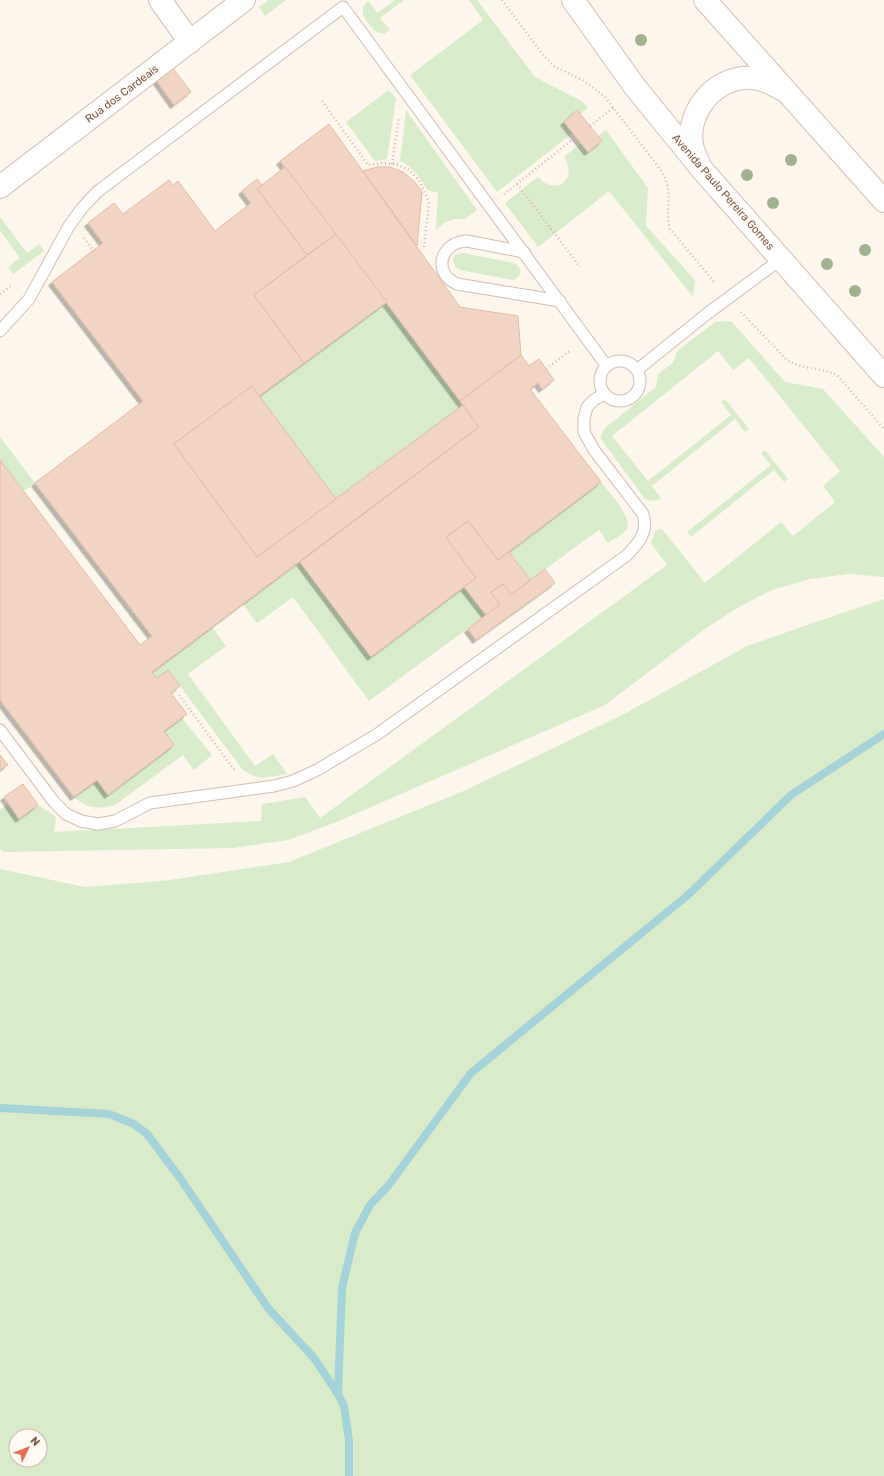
<svg xmlns="http://www.w3.org/2000/svg" width="884" height="1476" viewBox="0 0 884 1476" font-family="Rubik,sans-serif">
  <style>
    .green { fill: #d8ecc9; fill-rule: evenodd }
    .lines { fill: none; stroke-linecap: round; stroke-linejoin: round }
    .stream { stroke: #a5d3da; stroke-width: 8 }
    .building { fill: #f3d5c3; stroke: #e6bba3; filter: url(#shadow) }
    .lane-casing { stroke: #d1beb0; stroke-width: 13 }
    .street-casing { stroke: #d1beb0; stroke-width: 24 }
    .secondary-casing { stroke: #d6c0b0; stroke-width: 24 }
    .path { stroke: #d9b8a5; stroke-width: 2.5; stroke-dasharray: 1 3; stroke-linecap: butt }
    .lane { stroke: #fff; stroke-width: 11 }
    .street { stroke: #fff; stroke-width: 22 }
    .secondary { stroke: #fff; stroke-width: 22 }
    .tree { fill: #a0b28e }
    .labels { text-anchor: middle; dominant-baseline: central; stroke-width: 3.5; stroke-linejoin: round; paint-order: stroke }
    .street-label { font-size: 11px; fill: #7a5c4d; stroke: #fffaf3 }
  </style>
  <defs>
    <filter id="shadow"><feDropShadow dx="-3.5" dy="3.5" stdDeviation="0" flood-color="#0004"/></filter>
  </defs>
  <rect width="100%" height="100%" fill="#fdf6ec"/>
  <!-- green -->
  <g class="green">
    <polygon points="268,0 286,0 265,16 259,7"/>
    <path d="M395,0H404L380,18L390,30L384,34L376,32C369,24 354,10 369,1L377,13Z"/>
    <polygon points="469,0 477,0 535,77 583,102 588,108 580,114 577,111 564,121 573,133 497,192 410,75 483,20"/>
    <polygon points="389,90 396,99 387,159 375,161 346,122"/>
    <path d="M406,110L477,210L465,219H454L444,223L436,230L438,193L427,190C420,177 414,168 400,161Z"/>
    <path d="M606,130L648,188L646,226L695,280L693,297L609,191L538,247L505,203L538,177C556,197 579,179 564,157L581,143L589,152L602,141L598,136Z"/>
    <polygon points="0,217 27,253 39,244 44,251 13,274 8,267 20,258 0,231"/>
    <path d="M463,253L514,263C523,268 522,278 512,280L460,270L455,267L453,259L457,254Z"/>
    <polygon points="387,302 463,405 336,499 259,396"/>
    <path d="M731,321L785,382L823,389L884,457V577L848,574L810,579L772,590L737,608L705,629L605,705L339,821L288,840L233,848L4,852L0,849V810L8,804L19,819L38,805L56,817L54,832L261,821L262,804L305,797L320,818L667,565L651,543L656,530L662,529L705,583L781,522L793,536L835,502L823,486L840,471L749,358L733,370L718,351L612,436L648,481L731,415L721,402L725,399L749,429L745,432L735,419L652,486L661,498C656,502 651,501 645,499L601,439V435L605,428L656,387L658,374L673,363L677,351L715,322Z"/>
    <polygon points="0,437 35,483 24,491 0,460"/>
    <polygon points="765,450 788,479 784,482 774,470 691,537 687,532 771,465 761,453"/>
    <path d="M601,482C608,491 635,519 626,530C622,535 614,539 608,543L599,530L530,580L509,552Z"/>
    <polygon points="300,562 371,657 464,587 486,615 369,701 293,597 257,623 243,604"/>
    <path d="M884,599V1476H0V869L85,887L170,880L289,862L466,790L626,713L747,646L839,614ZM16,1436H40V1460H16Z"/>
    <path d="M212,627L226,646L188,674L255,766L273,754L287,774C267,777 260,782 242,769L168,670L157,678L152,672Z"/>
    <path d="M182,718L212,755L194,770L183,755L115,805C98,809 88,809 74,797L97,780L109,795L174,745L164,731Z"/>
  </g>
  <g class="lines">
    <!-- stream -->
    <g class="stream">
      <polyline points="0,1108 109,1114 134,1124 147,1134 180,1178 268,1308 314,1358 338,1394 344,1406 349,1440 349,1476"/>
      <polyline points="338,1394 342,1288 355,1233 370,1205 388,1186 471,1073 688,895 791,795 884,734"/>
    </g>
  </g>
  <!-- building -->
  <g class="building">
    <polygon points="172,67 191,92 174,105 156,80"/>
    <polygon points="577,110 602,141 588,152 564,122"/>
    <polygon points="329,124 460,307 518,316 521,355 460,401 280,161"/>
    <polygon points="285,167 336,234 307,255 257,189"/>
    <polygon points="377,167 390,167 403,172 414,181 422,192 417,246 363,171"/>
    <polygon points="257,179 262,185 257,189 307,255 254,295 304,363 259,396 252,386 174,444 257,557 463,405 479,427 152,672 157,678 168,670 180,686 171,693 187,714 164,731 174,745 108,795 97,780 74,797 0,700 0,460 140,645 152,636 35,483 143,401 52,282 103,243 88,223 114,203 123,214 169,180 173,185 178,181 215,231 251,203 242,191"/>
    <polygon points="336,234 387,302 304,363 254,295"/>
    <polygon points="521,355 529,366 539,359 554,380 542,389 538,383 530,389 601,482 498,560 468,521 446,537 476,578 371,657 300,562 479,427 460,401"/>
    <polygon points="252,386 336,499 257,557 174,444"/>
    <polygon points="468,521 498,560 509,552 530,580 511,595 503,584 491,592 500,604 486,615 464,587 476,578 446,537"/>
    <polygon points="545,569 555,583 476,640 468,629 500,604 491,592 503,584 511,595"/>
    <polygon points="0,755 8,765 0,770"/>
    <polygon points="23,784 38,805 19,819 4,797"/>
  </g>
  <g class="lines">
    <defs>
      <g id="lane">
        <path d="M524,252L467,241C440,242 432,273 457,284L560,301"/>
        <polyline points="0,331 29,299 69,226 82,208 97,192 343,7 606,365"/>
        <circle cx="620" cy="381" r="20"/>
        <polyline points="637,370 708,313 781,259"/>
        <path d="M0,730L54,802L66,814L81,821L98,824L115,821L150,803L274,786L293,781L317,770L376,735L626,556C638,544 649,532 643,514L594,450L584,432V419L587,407L594,400L604,394"/>
      </g>
      <g id="street">
        <polyline points="160,0 190,42"/>
        <polyline points="0,187 244,0"/>
      </g>
      <g id="secondary">
        <polyline points="573,0 635,87 705,173 884,376"/>
        <polyline points="705,0 884,201"/>
        <path d="M698,161C678,127 705,82 743,78C757,77 770,82 781,89"/>
      </g>
    </defs>
    <!-- lane casing -->
    <use href="#lane" class="lane-casing"/>
    <!-- street casing -->
    <use href="#street" class="street-casing"/>
    <!-- secondary casing -->
    <use href="#secondary" class="secondary-casing"/>
    <!-- path -->
    <g class="path">
      <path d="M502,0L544,56L554,66L584,81L605,97L660,169C662,173 665,177 666,181C672,196 665,213 670,229L715,283"/>
      <polyline points="322,101 368,165 382,163 396,164 409,170 419,180 429,202 424,248"/>
      <polyline points="590,126 613,108"/>
      <polyline points="392,164 399,117"/>
      <polyline points="517,184 580,267"/>
      <polyline points="504,194 576,137"/>
      <polyline points="84,238 94,251"/>
      <polyline points="0,294 12,285"/>
      <path d="M741,312L787,360C802,370 821,367 837,375L884,429"/>
      <polyline points="546,369 570,351"/>
      <polyline points="179,695 235,771"/>
    </g>
    <!-- lane -->
    <use href="#lane" class="lane"/>
    <!-- street -->
    <use href="#street" class="street"/>
    <!-- secondary -->
    <use href="#secondary" class="secondary"/>
  </g>
  <!-- trees -->
  <g class="tree">
    <circle cx="641" cy="40" r="6"/>
    <circle cx="791" cy="160" r="6"/>
    <circle cx="747" cy="175" r="6"/>
    <circle cx="773" cy="203" r="6"/>
    <circle cx="865" cy="250" r="6"/>
    <circle cx="827" cy="264" r="6"/>
    <circle cx="855" cy="291" r="6"/>
  </g>
  <g class="labels">
    <!-- street labels -->
    <g class="street-label">
      <text transform="translate(122 94) rotate(-37)">Rua dos Cardeais</text>
      <text transform="translate(723 192) rotate(49)">Avenida Paulo Pereira Gomes</text>
    </g>
  </g>
  <!-- north arrow -->
  <g transform="translate(28 1448) rotate(47)"><circle r="19" fill="#fffaf3" stroke="#cabbb1"/>
  <path d="M0-3L7 15L0 10L-7 15Z" fill="#e76f51"/>
  <text y="-6" font-size="11" font-weight="bold" text-anchor="middle" fill="#7a5c4d">N</text>
  </g>
</svg>
